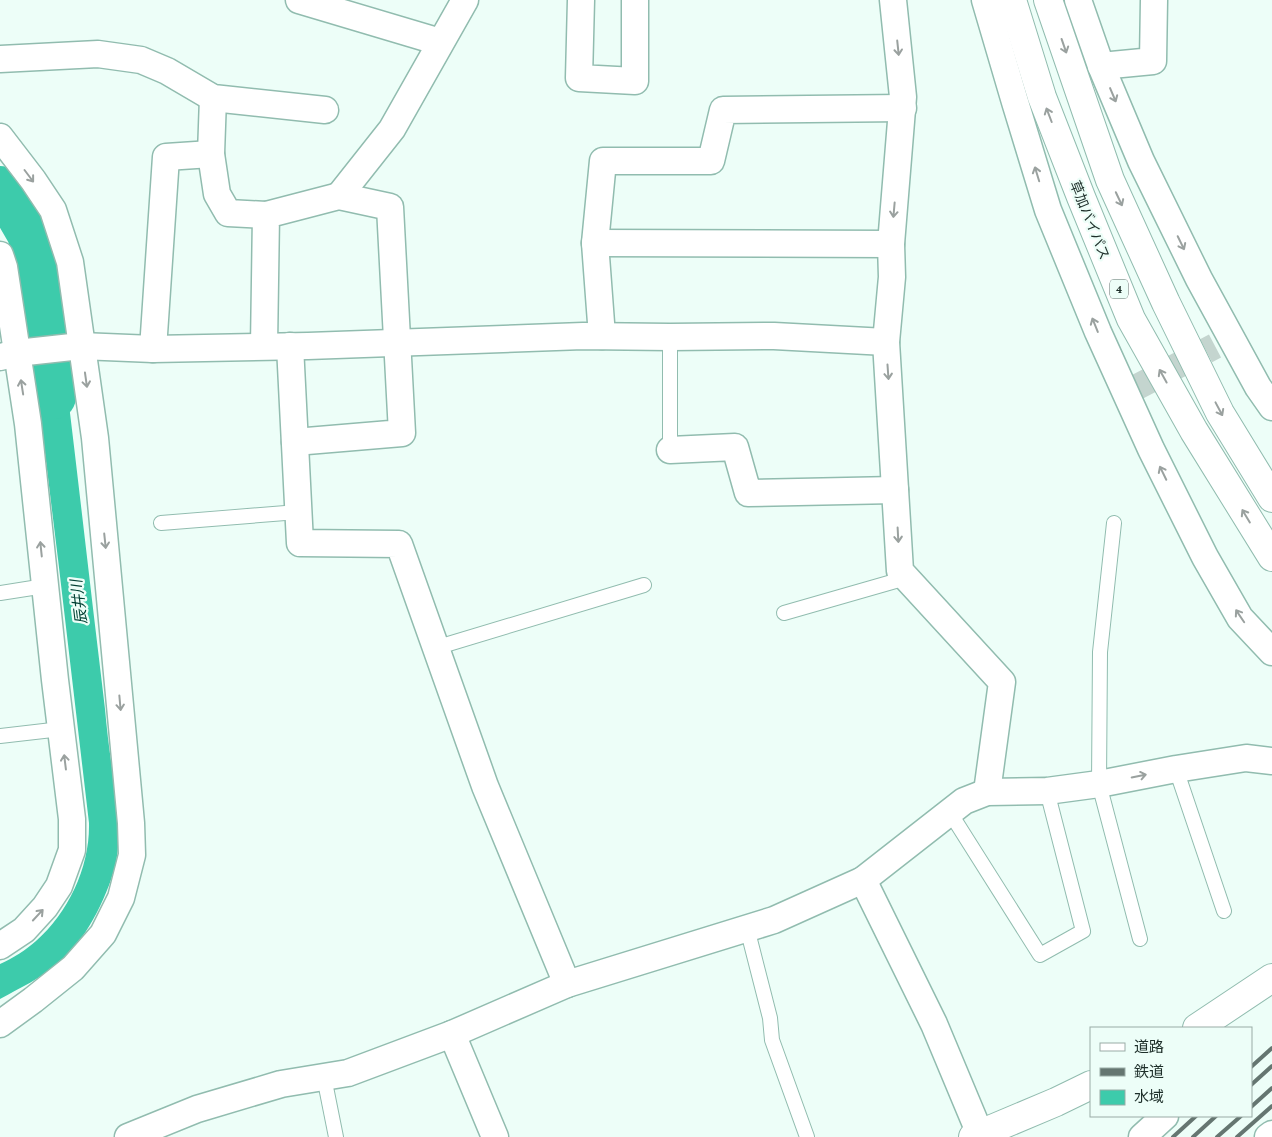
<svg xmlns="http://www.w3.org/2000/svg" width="1272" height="1137" viewBox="0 0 1272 1137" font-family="'Crimson Pro','Noto Sans JP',serif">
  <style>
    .water { fill: #3dcbab }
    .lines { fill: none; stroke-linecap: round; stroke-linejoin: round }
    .river { stroke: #3dcbab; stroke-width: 44 }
    .minor-tunnel { stroke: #c4d5cf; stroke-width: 26; stroke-dasharray: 26 13; stroke-linecap: butt }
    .service-casing { stroke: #91bcaf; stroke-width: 16 }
    .minor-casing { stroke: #91bcaf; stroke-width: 29 }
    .tertiary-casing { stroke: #91bcaf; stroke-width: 30 }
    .trunk-casing { stroke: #91bcaf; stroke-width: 30 }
    .service { stroke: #fff; stroke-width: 14 }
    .minor { stroke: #fff; stroke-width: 26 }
    .tertiary { stroke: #fff; stroke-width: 28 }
    .trunk { stroke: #fff; stroke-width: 28 }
    .rail { stroke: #657671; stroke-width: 4 }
    .oneway { stroke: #9aa19f }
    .labels { text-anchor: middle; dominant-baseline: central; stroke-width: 4.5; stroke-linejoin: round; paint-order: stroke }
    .shield { fill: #edfef8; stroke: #5c6d68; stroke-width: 1 }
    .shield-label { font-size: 12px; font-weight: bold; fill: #1e2f2a }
    .street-label { font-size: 14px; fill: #1e2f2a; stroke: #edfef8 }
    .water-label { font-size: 15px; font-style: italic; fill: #004033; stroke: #edfef8 }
  </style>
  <rect width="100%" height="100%" fill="#edfef8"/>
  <!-- water -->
  <path class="water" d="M60,335L67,388C80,495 92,602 105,709C107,732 110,756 114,780C117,809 122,838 115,867C106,899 85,942 58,964C41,978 20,988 0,999V964C13,958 26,950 36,941C69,912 90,866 89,823L58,559L31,339Z"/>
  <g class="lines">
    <!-- river -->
    <polyline class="river" points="0,188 11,203 29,234 41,283 54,397"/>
    <!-- minor-tunnel -->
    <polyline class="minor-tunnel" points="1137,387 1215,346"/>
    <defs>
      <g id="service">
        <polyline points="670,337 670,450"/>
        <polyline points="161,523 298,512"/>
        <polyline points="1114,523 1100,652 1099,784 1140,939"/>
        <polyline points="0,593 45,586"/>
        <polyline points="784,613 906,578"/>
        <polyline points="435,648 644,585"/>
        <polyline points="0,736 61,729"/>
        <polyline points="1176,769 1224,911"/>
        <polyline points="949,811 1040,955 1083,931 1047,791"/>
        <polyline points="747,928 770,1018 772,1040 807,1137"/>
        <polyline points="324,1077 336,1137"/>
      </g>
      <g id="minor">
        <polyline points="299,0 440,42"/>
        <polyline points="581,0 579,78 635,81 635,0"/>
        <polyline points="893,0 903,97 891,244 892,277 886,342 900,571 1002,682 987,792"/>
        <polyline points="985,0 1015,102 1048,210 1098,332 1151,449 1205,557 1240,618 1272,652"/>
        <polyline points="1078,0 1101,66 1141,161 1199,279 1258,387 1272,407"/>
        <polyline points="0,59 98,54 141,60 167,71 213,98 325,110"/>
        <polyline points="1101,66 1153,61 1154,0"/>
        <polyline points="213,98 211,154 217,194 228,213 266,215"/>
        <polyline points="0,137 33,180 53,210 70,262 95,438 131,823 132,855 121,898 103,934 73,968 33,1000 0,1024"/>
        <polyline points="339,196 392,129 465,0"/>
        <polyline points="595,243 891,244"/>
        <polyline points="0,255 4,267 28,424 55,680 72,819 72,850 59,886 45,907 24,930 0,946"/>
        <polyline points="602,336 595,243 603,161 711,161 723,110 903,108"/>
        <polyline points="264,346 266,215 339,196 390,207 402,433 295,442"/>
        <polyline points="290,346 300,543 399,544 485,786 567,984"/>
        <polyline points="153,349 166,157 211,154"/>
        <polyline points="0,357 17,353 81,346 153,349 308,346 583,336 670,337 774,336 886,342"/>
        <polyline points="670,450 735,447 748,493 895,490"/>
        <polyline points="863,880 934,1024 980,1134"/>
        <polyline points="452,1034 495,1137"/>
        <polyline points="128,1137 197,1109 281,1084 348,1073 452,1034 567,984 774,920 863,880 964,801 987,792 1047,791 1099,784 1176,769 1246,758 1272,761"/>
        <polyline points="1142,1137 1165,1116"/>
        <polyline points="1268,1137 1272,1134"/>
      </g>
      <g id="tertiary">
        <polyline points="1197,1028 1272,978"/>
        <polyline points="973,1137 1056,1102 1091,1085"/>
      </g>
      <g id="trunk">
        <polyline points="1012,0 1042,97 1081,197 1131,319 1194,431 1272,557"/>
        <polyline points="1048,0 1110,180 1166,303 1220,413 1272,498"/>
      </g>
    </defs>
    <!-- service casing -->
    <use href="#service" class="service-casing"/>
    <!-- minor casing -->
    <use href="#minor" class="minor-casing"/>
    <!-- tertiary casing -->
    <use href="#tertiary" class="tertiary-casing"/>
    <!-- trunk casing -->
    <use href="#trunk" class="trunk-casing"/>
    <!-- service -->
    <use href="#service" class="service"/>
    <!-- minor -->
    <use href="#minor" class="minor"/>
    <!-- tertiary -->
    <use href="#tertiary" class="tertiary"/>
    <!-- trunk -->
    <use href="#trunk" class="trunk"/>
    <!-- rail -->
    <g class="rail">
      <polyline points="1251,1067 1272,1048"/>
      <polyline points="1251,1085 1272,1066"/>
      <polyline points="1251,1107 1272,1088"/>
      <polyline points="1173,1137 1196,1116"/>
      <polyline points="1193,1137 1216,1116"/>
      <polyline points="1217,1137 1241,1116"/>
      <polyline points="1237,1137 1272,1106"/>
    </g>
  </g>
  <!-- one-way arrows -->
  <defs><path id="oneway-shaft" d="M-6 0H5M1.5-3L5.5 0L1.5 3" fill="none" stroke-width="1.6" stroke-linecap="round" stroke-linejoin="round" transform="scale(1.25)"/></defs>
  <g class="oneway">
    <use href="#oneway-shaft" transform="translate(1064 46) rotate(71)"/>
    <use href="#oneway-shaft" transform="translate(898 48) rotate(84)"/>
    <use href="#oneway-shaft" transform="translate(1113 95) rotate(67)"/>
    <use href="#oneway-shaft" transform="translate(1049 115) rotate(-111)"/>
    <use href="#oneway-shaft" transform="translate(1037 174) rotate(-107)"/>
    <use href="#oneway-shaft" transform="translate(29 176) rotate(53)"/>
    <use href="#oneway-shaft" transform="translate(1119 199) rotate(65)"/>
    <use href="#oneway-shaft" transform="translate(894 210) rotate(95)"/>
    <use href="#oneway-shaft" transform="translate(1181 243) rotate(64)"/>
    <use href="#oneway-shaft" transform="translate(1095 325) rotate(-112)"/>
    <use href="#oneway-shaft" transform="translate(888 372) rotate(86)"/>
    <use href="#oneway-shaft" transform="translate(1163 376) rotate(-119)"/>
    <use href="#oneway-shaft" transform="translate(86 380) rotate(82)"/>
    <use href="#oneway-shaft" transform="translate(22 387) rotate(-99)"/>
    <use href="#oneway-shaft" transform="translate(1219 409) rotate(62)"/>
    <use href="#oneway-shaft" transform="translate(1163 473) rotate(-116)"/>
    <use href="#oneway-shaft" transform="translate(1246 516) rotate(-121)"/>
    <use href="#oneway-shaft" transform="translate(898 535) rotate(87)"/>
    <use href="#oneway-shaft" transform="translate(105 541) rotate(84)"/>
    <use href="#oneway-shaft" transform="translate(41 549) rotate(-96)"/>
    <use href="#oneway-shaft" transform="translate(1240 616) rotate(-124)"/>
    <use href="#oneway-shaft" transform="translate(120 703) rotate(85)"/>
    <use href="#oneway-shaft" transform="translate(65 762) rotate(-97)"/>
    <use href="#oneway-shaft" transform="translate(1139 776) rotate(-11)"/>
    <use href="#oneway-shaft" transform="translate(38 915) rotate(-47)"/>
  </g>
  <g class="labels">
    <!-- shield labels -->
    <rect class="shield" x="1110" y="279.5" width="18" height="19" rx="4"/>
    <g class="shield-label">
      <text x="1119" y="289">4</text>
    </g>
    <!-- street labels -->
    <g class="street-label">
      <text transform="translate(1090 220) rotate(68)">草加バイパス</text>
    </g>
    <!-- water labels -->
    <g class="water-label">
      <text transform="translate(79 602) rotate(-97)">辰井川</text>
    </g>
  </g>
  <!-- legend -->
  <rect x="1090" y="1027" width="162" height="90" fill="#edfef8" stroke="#9aaba6"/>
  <rect x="1100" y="1043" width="25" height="8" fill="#ffffff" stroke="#9aaba6"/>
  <text x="1134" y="1052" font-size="15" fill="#1e2f2a">道路</text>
  <rect x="1100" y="1068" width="25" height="8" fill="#657671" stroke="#9aaba6"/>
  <text x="1134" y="1077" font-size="15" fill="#1e2f2a">鉄道</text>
  <rect x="1100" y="1090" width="25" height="15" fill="#3dcbab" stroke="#9aaba6"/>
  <text x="1134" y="1102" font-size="15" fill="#1e2f2a">水域</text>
</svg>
